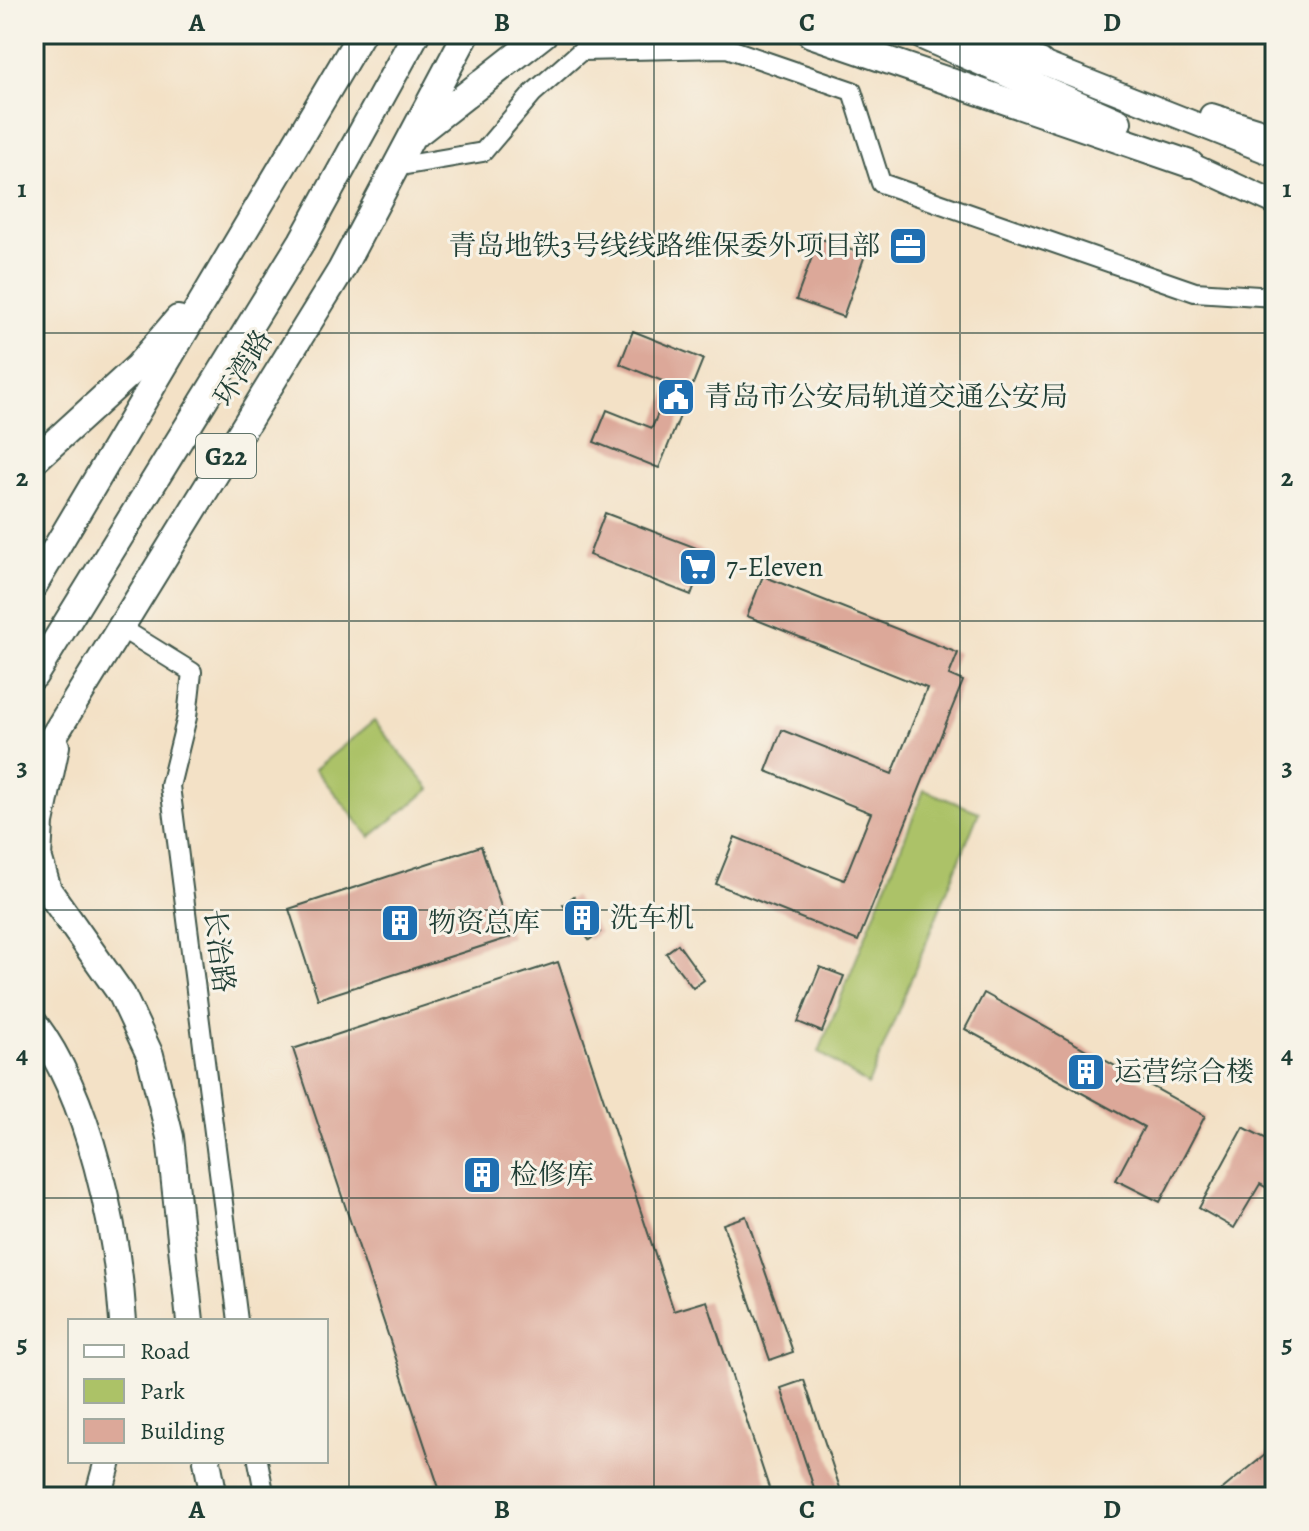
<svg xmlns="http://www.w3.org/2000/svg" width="1309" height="1531" viewBox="0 0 1309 1531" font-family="Alegreya,'Noto Serif SC',serif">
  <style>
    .green { fill: #acc267; stroke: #66804e; stroke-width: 2 }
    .building { fill: #dca899 }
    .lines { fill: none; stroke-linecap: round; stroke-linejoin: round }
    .minor-casing { stroke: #3f564a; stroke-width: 22 }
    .major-casing { stroke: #3f564a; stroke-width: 26 }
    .highway-casing { stroke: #3f564a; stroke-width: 30 }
    .minor { stroke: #fff; stroke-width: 18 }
    .major { stroke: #fff; stroke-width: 22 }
    .highway { stroke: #fff; stroke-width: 26 }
    .grid { fill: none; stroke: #1f3d34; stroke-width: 2; stroke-opacity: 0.55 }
    .labels { text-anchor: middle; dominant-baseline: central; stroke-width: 6; stroke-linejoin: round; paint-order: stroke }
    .shield { fill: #f7f3e8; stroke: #60746a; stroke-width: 2 }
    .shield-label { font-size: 26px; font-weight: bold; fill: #1f3d34 }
    .poi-label { font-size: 28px; fill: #1f3d34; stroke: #f7f3e8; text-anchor: start }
    .street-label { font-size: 28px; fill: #1f3d34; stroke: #f7f3e8 }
    .neatline { fill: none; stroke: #1f3d34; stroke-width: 3 }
    .grid-label { font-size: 26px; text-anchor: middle; font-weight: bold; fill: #1f3d34 }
  </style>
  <rect width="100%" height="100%" fill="#f7f3e8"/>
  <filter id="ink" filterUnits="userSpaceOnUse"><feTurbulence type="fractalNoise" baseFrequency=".0125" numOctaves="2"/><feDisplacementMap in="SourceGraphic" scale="16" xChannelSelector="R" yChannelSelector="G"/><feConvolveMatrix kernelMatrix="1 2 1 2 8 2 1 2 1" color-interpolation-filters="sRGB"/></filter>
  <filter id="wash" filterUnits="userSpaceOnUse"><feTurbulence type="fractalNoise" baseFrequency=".006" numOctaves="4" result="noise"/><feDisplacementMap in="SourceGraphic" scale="32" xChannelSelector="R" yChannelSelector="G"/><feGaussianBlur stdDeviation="1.8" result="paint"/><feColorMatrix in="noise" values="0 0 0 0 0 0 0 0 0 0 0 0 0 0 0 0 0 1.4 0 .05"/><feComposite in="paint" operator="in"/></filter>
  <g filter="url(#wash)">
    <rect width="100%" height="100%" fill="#f3e1c6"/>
    <!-- green -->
    <g class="green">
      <polygon points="374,721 430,789 370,837 315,769"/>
      <polygon points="924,790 979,812 868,1085 819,1052"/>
    </g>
    <g id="blocks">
      <!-- building -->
      <g class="building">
        <polygon points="819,238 865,255 843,317 796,300"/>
        <polygon points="633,331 703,359 659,468 594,442 607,410 652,428 670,384 620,364"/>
        <polygon points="605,513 707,552 691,595 589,555"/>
        <polygon points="763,576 958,653 949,675 963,681 858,941 716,884 735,837 844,880 871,813 766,771 782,730 892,774 927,688 747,616"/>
        <polygon points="481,846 511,937 318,999 289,909"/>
        <polygon points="574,896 600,932 589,940 563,905"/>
        <polygon points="678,944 704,980 693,988 666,953"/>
        <polygon points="558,962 674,1311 707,1301 772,1497 442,1497 293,1049"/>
        <polygon points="820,967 844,976 822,1032 798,1022"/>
        <polygon points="984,993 1205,1116 1160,1202 1116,1180 1144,1127 965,1029"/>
        <polygon points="1243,1127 1275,1143 1275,1192 1260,1184 1234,1228 1199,1208"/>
        <polygon points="746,1216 793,1352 770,1360 723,1224"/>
        <polygon points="804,1380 843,1497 817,1497 781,1388"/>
        <polygon points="1275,1447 1275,1497 1213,1497 1230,1483"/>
      </g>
    </g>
  </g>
  <g filter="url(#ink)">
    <use href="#blocks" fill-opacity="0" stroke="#3f564a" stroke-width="2"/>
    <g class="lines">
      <defs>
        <g id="minor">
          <polyline points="395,167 483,152 533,93 581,51 727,48 852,91 881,183 1195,292 1275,297"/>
          <polyline points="121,628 192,672 187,717 170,786 238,1321"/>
          <polyline points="258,1461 265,1497"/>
        </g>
        <g id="major">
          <polyline points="1040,62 1275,155"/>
          <polyline points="1211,115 1275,135"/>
          <polyline points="1190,164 1275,203"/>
        </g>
        <g id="highway">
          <polyline points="811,34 1190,164"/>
          <polyline points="918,34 1118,122"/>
          <polyline points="958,34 1040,62"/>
          <polyline points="419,132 544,34"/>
          <polyline points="34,461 138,366 178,319"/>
          <polyline points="34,585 361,34"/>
          <polyline points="34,676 302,241 416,34"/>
          <polyline points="56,746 40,823 38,856 48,890 122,995 150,1055 170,1137 190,1321"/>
          <polyline points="34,768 341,270 466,34"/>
          <path d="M34,1023C90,1098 117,1229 123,1321"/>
          <polyline points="207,1461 214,1497"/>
          <polyline points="98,1497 108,1461"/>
        </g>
      </defs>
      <!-- minor casing -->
      <use href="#minor" class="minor-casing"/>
      <!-- major casing -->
      <use href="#major" class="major-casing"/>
      <!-- highway casing -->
      <use href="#highway" class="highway-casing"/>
      <!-- minor -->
      <use href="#minor" class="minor"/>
      <!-- major -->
      <use href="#major" class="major"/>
      <!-- highway -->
      <use href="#highway" class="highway"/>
    </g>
  </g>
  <!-- grid -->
  <path class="grid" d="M349,34V1497M654,34V1497M960,34V1497M34,333H1275M34,621H1275M34,910H1275M34,1198H1275"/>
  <!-- icons -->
  <defs>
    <symbol id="office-square" viewBox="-11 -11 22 22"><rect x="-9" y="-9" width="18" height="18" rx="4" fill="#1f6fb2" stroke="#f7f3e8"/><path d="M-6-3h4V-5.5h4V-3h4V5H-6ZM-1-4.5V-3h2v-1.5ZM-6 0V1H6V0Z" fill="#fff"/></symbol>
    <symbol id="civic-square" viewBox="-11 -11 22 22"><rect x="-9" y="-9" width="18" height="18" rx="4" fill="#1f6fb2" stroke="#f7f3e8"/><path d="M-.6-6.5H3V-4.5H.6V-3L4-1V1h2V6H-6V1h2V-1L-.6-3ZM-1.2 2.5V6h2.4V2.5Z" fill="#fff"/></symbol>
    <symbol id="supermarket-square" viewBox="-11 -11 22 22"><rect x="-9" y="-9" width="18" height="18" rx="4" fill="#1f6fb2" stroke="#f7f3e8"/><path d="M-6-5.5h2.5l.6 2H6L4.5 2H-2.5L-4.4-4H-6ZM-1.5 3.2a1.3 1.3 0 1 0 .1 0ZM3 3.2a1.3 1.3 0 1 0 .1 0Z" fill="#fff"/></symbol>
    <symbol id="building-square" viewBox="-11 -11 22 22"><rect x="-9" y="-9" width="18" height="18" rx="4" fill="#1f6fb2" stroke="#f7f3e8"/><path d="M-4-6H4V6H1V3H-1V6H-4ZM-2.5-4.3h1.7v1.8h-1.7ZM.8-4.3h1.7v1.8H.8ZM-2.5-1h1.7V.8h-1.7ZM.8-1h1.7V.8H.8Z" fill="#fff"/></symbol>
  </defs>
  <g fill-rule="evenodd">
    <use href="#office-square" x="886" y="224" width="44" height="44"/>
    <use href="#civic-square" x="654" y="375" width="44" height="44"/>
    <use href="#supermarket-square" x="676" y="545" width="44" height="44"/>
    <use href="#building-square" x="560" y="896" width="44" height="44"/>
    <use href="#building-square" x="378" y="901" width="44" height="44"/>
    <use href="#building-square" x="1064" y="1050" width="44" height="44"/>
    <use href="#building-square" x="460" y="1153" width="44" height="44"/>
  </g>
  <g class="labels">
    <!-- shield labels -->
    <rect class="shield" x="196" y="434" width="60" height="44" rx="6"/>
    <g class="shield-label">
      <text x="226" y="456">G22</text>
    </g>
    <!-- poi labels -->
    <g class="poi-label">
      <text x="880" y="246" text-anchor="end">青岛地铁3号线线路维保委外项目部</text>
      <text x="704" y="397">青岛市公安局轨道交通公安局</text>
      <text x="726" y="567">7-Eleven</text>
      <text x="610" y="918">洗车机</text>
      <text x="428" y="923">物资总库</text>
      <text x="1114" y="1072">运营综合楼</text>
      <text x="510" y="1175">检修库</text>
    </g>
    <!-- street labels -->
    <g class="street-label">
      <text transform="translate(243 368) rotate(-58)">环湾路</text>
      <text transform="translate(219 951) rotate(83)">长治路</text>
    </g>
  </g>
  <!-- margin -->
  <rect width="1309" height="1531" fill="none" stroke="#f7f3e8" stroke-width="88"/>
  <!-- legend -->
  <rect x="68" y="1319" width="260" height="144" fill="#f7f3e8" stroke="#a1aaa0" stroke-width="2"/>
  <rect x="84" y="1345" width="40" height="12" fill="#ffffff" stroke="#a1aaa0" stroke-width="2"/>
  <text x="140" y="1359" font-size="24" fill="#1f3d34">Road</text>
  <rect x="84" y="1379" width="40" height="24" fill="#acc267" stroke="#a1aaa0" stroke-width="2"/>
  <text x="140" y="1399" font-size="24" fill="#1f3d34">Park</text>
  <rect x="84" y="1419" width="40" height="24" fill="#dca899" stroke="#a1aaa0" stroke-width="2"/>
  <text x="140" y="1439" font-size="24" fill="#1f3d34">Building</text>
  <rect x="44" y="44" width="1221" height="1443" class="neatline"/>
  <g class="grid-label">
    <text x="197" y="31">A</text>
    <text x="502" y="31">B</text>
    <text x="807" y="31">C</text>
    <text x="1112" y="31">D</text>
    <text x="22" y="197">1</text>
    <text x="1287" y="197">1</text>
    <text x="22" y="486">2</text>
    <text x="1287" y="486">2</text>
    <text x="22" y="775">3</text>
    <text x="1287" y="775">3</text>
    <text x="22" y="1063">4</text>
    <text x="1287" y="1063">4</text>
    <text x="22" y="1352">5</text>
    <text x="1287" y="1352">5</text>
    <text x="197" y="1518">A</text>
    <text x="502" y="1518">B</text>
    <text x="807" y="1518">C</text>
    <text x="1112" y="1518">D</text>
  </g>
</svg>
